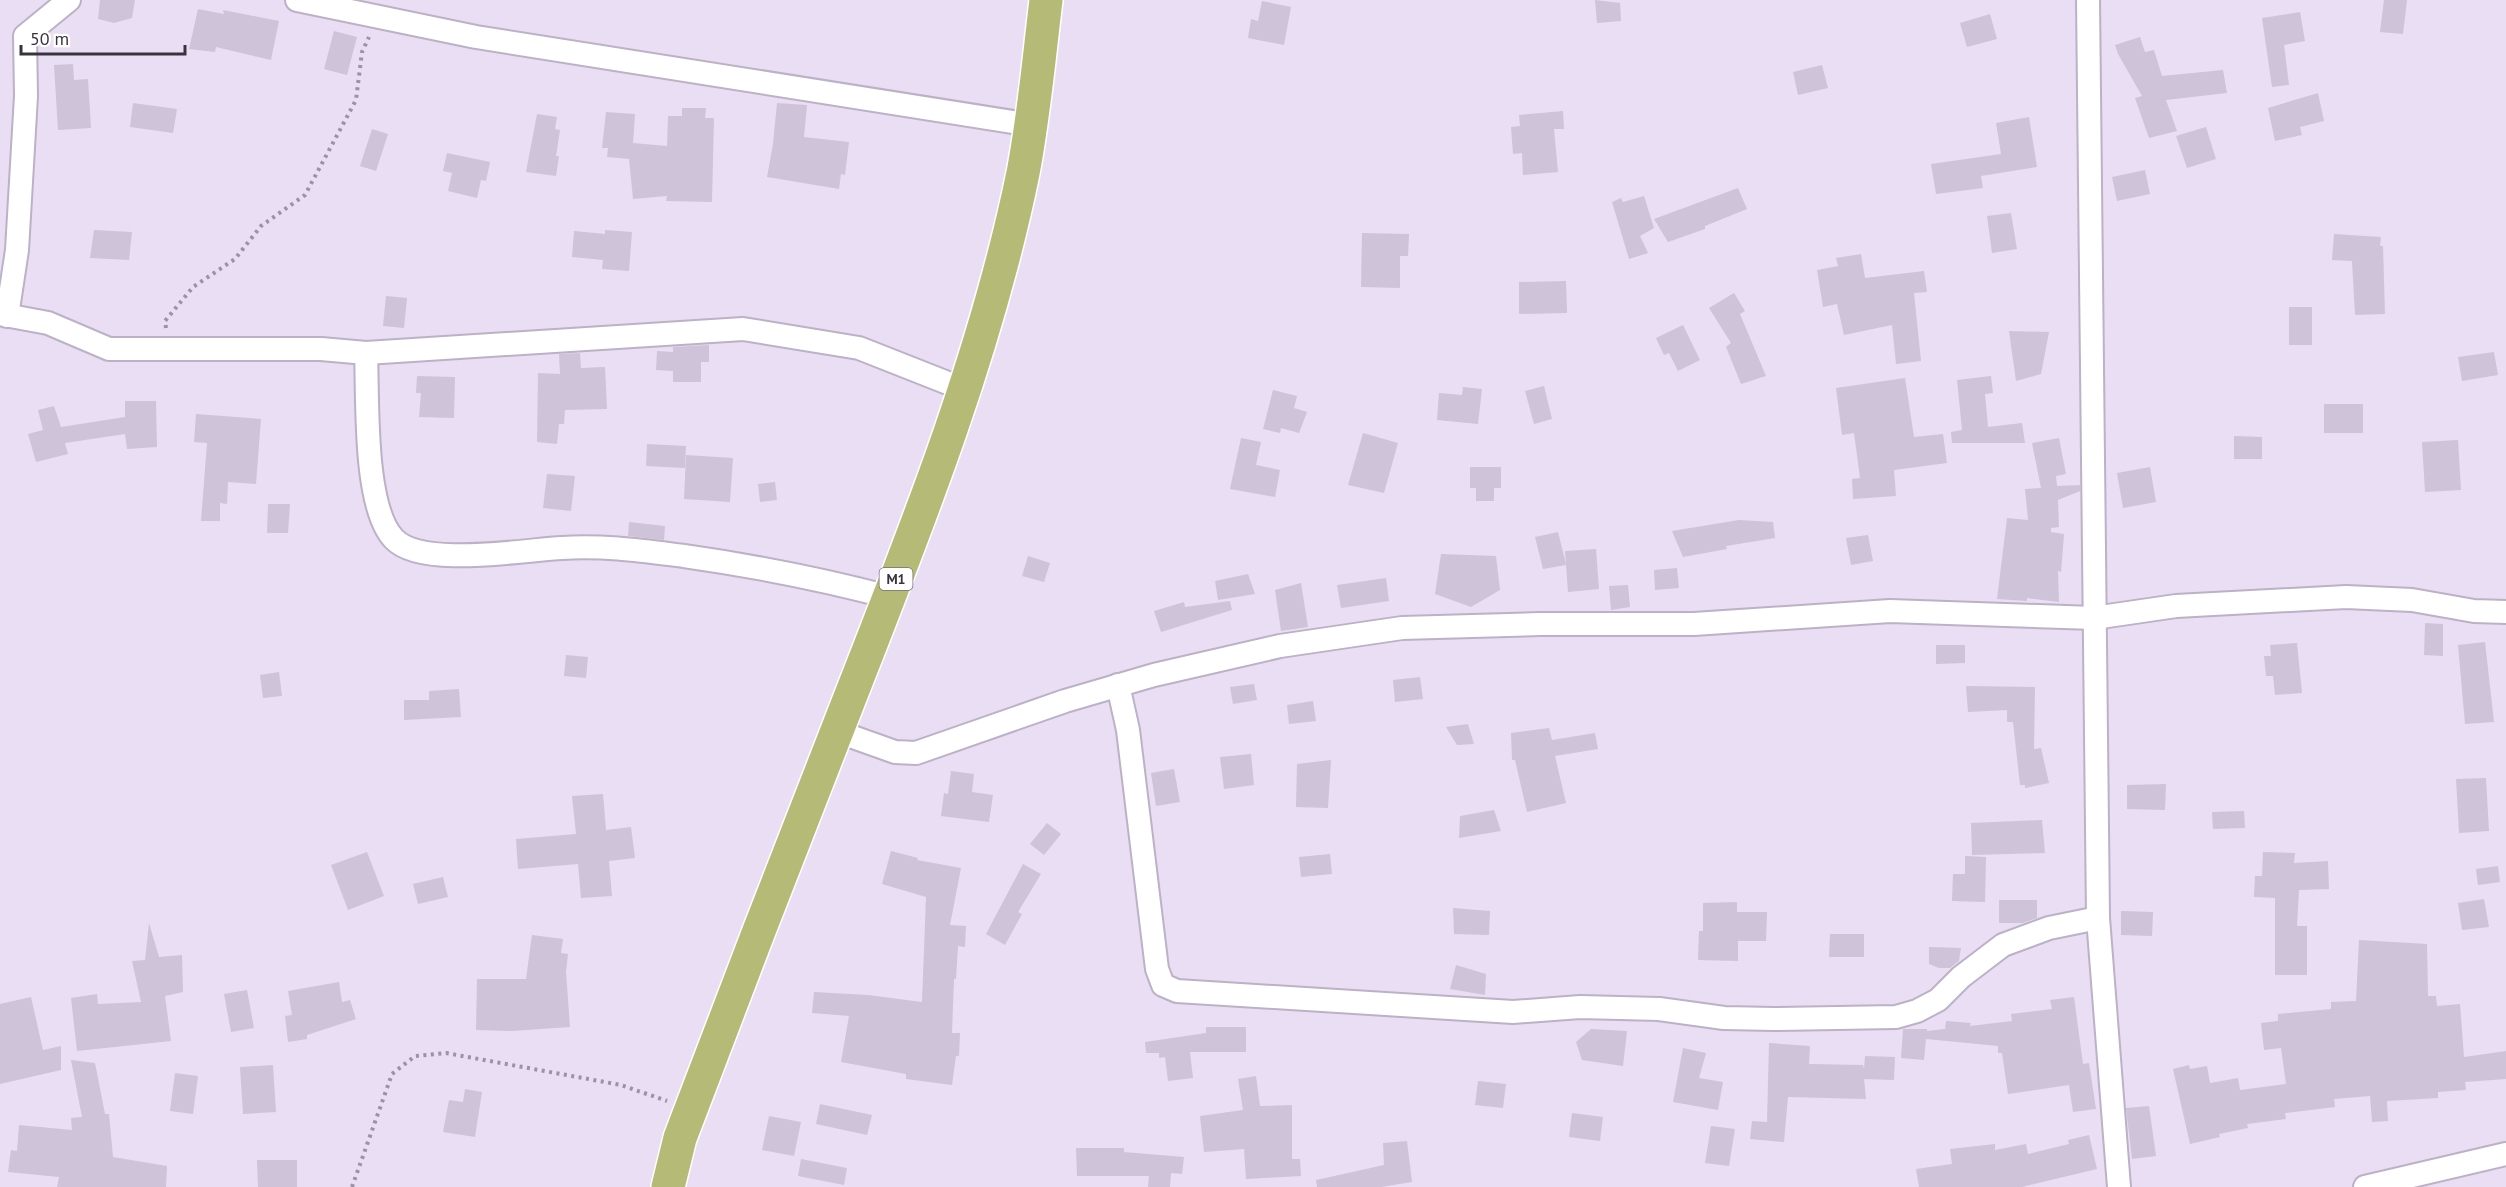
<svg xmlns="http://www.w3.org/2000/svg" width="2506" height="1187" viewBox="0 0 2506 1187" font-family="'PT Sans',sans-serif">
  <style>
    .building { fill: #cec3d8 }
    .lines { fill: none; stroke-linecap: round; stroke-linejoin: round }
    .minor-casing { stroke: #bcb1c6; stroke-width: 26 }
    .trunk-casing { stroke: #fff; stroke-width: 36 }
    .path { stroke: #9a93a2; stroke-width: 4; stroke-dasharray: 3 4.5; stroke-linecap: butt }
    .minor { stroke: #fff; stroke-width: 22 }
    .trunk { stroke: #b6ba77; stroke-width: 33 }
    .labels { text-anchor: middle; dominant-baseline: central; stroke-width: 4.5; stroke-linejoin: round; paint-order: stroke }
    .shield { fill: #fff; stroke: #747176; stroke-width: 1.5 }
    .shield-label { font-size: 14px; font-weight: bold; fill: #38343c }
  </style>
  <rect width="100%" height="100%" fill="#e9def4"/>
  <!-- building -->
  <g class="building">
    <polygon points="100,0 135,0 132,18 114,23 98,19"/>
    <polygon points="1595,0 1620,3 1621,21 1597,23"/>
    <polygon points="2384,0 2407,0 2403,34 2380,32"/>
    <polygon points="1262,1 1291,7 1284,45 1248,38 1251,19 1258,21"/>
    <polygon points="198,9 224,14 223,10 279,21 271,60 216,47 215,52 189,49"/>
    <polygon points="2300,12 2305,41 2284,45 2289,85 2272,87 2262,18"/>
    <polygon points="1990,14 1997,39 1967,47 1960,23"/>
    <polygon points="334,31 357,37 347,75 324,69"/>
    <polygon points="2140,37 2145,52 2154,50 2162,76 2223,70 2227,93 2166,100 2177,131 2149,138 2135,98 2142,96 2118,54 2115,45"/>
    <polygon points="73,64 74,80 88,79 91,128 58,130 54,65"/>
    <polygon points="1822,65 1828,88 1798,95 1793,72"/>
    <polygon points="2318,93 2324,121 2300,127 2302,135 2275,141 2268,108"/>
    <polygon points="133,103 177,109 173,133 130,127"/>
    <polygon points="777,103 807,105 804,137 849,142 845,175 841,174 839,189 767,177 773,144"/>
    <polygon points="682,108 706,108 705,118 714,118 712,202 666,201 667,196 633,199 629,159 607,157 608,148 602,148 606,112 635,114 633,143 667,146 668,116 682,116"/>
    <polygon points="1563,111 1564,129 1554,129 1558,172 1523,175 1522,153 1513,154 1511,127 1520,126 1519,115"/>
    <polygon points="537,114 557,117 555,129 560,130 556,156 559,156 556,176 526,172"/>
    <polygon points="2029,117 2037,167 1981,176 1983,188 1936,194 1931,164 2001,154 1996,123"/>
    <polygon points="2206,127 2216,159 2187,168 2176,136"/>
    <polygon points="372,129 388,134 376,171 360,166"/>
    <polygon points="447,153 490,162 486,181 481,180 477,198 448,191 452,173 443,171"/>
    <polygon points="2145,170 2150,194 2117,201 2112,177"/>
    <polygon points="1738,188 1747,209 1705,226 1705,229 1668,242 1654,219"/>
    <polygon points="1644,196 1654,228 1640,236 1648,253 1629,259 1612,202 1621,198 1623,202"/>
    <polygon points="2011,213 2017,249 1992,253 1987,216"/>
    <polygon points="94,230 132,232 129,260 90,258"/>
    <polygon points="605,230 632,232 629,271 602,269 603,260 572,257 574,231 605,234"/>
    <polygon points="1362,233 1409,234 1408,256 1400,256 1400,288 1361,287"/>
    <polygon points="2334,234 2381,237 2380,246 2383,246 2385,314 2355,315 2352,261 2332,260"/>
    <polygon points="1861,254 1865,278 1924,271 1927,292 1914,293 1921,361 1896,364 1892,325 1844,335 1837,304 1823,307 1817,270 1838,266 1836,258"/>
    <polygon points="1566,281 1567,313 1519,314 1519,282"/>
    <polygon points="1734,293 1745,311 1740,314 1766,376 1741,384 1726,347 1731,343 1709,308"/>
    <polygon points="386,296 407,298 404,328 383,326"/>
    <rect x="2289" y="307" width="23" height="38"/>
    <polygon points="1683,325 1700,360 1678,371 1669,353 1664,355 1656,338"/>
    <polygon points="2009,331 2049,332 2041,374 2016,381"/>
    <polygon points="709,345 709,362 701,362 701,382 673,382 673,371 656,370 657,351 673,352 673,347"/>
    <polygon points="2494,352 2498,375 2462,381 2458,357"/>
    <polygon points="580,353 581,368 605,367 607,409 565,410 564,424 559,424 557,444 537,442 538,373 560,374 559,354"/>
    <polygon points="417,376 455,377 454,418 419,417 421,393 416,393"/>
    <polygon points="1991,376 1993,393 1985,394 1988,427 2022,423 2025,443 1952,443 1951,432 1962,430 1957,380"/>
    <polygon points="1905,378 1914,437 1943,434 1947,463 1894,470 1896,496 1853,499 1852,479 1860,478 1854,433 1842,435 1836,388"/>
    <polygon points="1544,386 1552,419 1534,424 1525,391"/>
    <polygon points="1463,387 1482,389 1478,424 1437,420 1439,393 1462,395"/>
    <polygon points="1273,390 1297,396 1294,408 1307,412 1299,433 1281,428 1280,433 1263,429"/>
    <polygon points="125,401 156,401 157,447 127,449 125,434 65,443 68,454 36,462 28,434 43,430 38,410 54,406 61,427 125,417"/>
    <rect x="2324" y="404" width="39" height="29"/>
    <polygon points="196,414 261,419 256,484 228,482 227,504 220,503 220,521 201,521 207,443 194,442"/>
    <polygon points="1363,433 1398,443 1384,493 1348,485"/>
    <polygon points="2234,436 2262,437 2262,459 2234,459"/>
    <polygon points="1241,438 1261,442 1256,465 1280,470 1275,497 1230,489"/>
    <polygon points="2059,438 2066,474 2056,476 2057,486 2080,485 2080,491 2058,500 2059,527 2051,528 2051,532 2064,534 2061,572 2058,571 2059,602 2027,598 2027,601 1997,599 2007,518 2028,520 2025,489 2041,488 2032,443"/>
    <polygon points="2458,440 2461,490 2425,492 2422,442"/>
    <polygon points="647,444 686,446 685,468 646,466"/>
    <polygon points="686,455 733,458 730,502 684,499"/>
    <polygon points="1470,467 1501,467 1501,488 1494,488 1494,501 1476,501 1476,488 1470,488"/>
    <polygon points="2150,467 2156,502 2123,508 2117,473"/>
    <polygon points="547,474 575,476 571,511 543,508"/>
    <polygon points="775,482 777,500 760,502 758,484"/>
    <polygon points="268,504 290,504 288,533 267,533"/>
    <polygon points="1739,520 1773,522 1775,538 1726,546 1727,549 1683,557 1672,531"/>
    <polygon points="629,522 665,526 664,540 628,536"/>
    <polygon points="1558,532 1566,564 1565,551 1596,549 1599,589 1568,592 1566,565 1543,569 1535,537"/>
    <polygon points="1868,535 1873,561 1851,565 1846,538"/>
    <polygon points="1441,554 1496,556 1500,590 1471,607 1435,594"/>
    <polygon points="1028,556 1050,563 1044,582 1022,576"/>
    <polygon points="1677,568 1679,588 1655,590 1654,570"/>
    <polygon points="1248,574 1255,594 1218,600 1215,581"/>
    <polygon points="1386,578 1389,601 1341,608 1337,585"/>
    <polygon points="1301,583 1308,627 1281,631 1275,590"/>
    <polygon points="1628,585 1630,607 1611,610 1609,586"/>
    <polygon points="1230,601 1232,610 1161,632 1154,611 1184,602 1185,607"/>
    <polygon points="2425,623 2443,624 2443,656 2424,655"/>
    <polygon points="2485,642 2494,722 2465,724 2458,645"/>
    <polygon points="2297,643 2302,693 2275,695 2273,676 2266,676 2264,656 2271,656 2270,645"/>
    <polygon points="1936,645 1965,645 1965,663 1936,664"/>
    <polygon points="566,655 588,657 586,678 564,676"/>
    <polygon points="279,672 282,696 263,698 260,675"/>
    <polygon points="1420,677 1423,699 1395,702 1393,680"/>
    <polygon points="1254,684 1257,700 1233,704 1230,687"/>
    <polygon points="1966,686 2035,687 2034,749 2041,748 2049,783 2025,788 2025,785 2020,785 2013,722 2007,722 2007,710 1968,712"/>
    <polygon points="459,689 461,717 404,720 404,700 429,700 429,691"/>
    <polygon points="1313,701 1316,721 1289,724 1287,705"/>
    <polygon points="1468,724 1474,744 1457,745 1446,727"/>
    <polygon points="1549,728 1552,740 1595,733 1598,749 1555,756 1566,803 1527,812 1515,760 1512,760 1511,733"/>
    <polygon points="1251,754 1254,785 1224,789 1220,757"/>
    <polygon points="1331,760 1328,808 1296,807 1297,764"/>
    <polygon points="1174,769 1180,802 1156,806 1151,773"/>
    <polygon points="951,771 974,774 972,792 993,795 989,822 941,816 944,793 948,794"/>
    <polygon points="2486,778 2489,831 2459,833 2456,779"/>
    <polygon points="2166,784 2165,810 2127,809 2127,785"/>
    <polygon points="603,794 606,830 631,827 635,858 609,861 612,896 581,898 578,864 518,869 516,839 576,834 572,796"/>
    <polygon points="1494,810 1501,831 1459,838 1460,816"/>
    <polygon points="2244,811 2245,828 2213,829 2212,812"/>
    <polygon points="2042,820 2045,853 1972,855 1971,823"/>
    <polygon points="1047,823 1061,834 1044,855 1030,844"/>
    <polygon points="891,851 918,858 917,860 961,868 950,925 966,926 965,947 958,946 956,979 954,979 952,1033 960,1033 959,1056 956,1056 952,1085 906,1079 906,1074 841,1062 849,1016 812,1013 814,992 868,995 922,1002 926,897 882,884"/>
    <polygon points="367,852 384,896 348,910 331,865"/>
    <polygon points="2263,852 2295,853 2294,863 2328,861 2329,889 2299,890 2297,926 2307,926 2307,975 2275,975 2275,898 2254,897 2255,876 2262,876"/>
    <polygon points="1330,854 1332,874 1301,877 1299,857"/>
    <polygon points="1965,856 1986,857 1985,902 1952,901 1953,874 1965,874"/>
    <polygon points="1023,864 1041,874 1018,912 1022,914 1005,945 986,934"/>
    <polygon points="2498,866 2500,882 2478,885 2476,869"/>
    <polygon points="443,877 448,897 418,904 413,884"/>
    <polygon points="2484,899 2489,927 2462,930 2458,903"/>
    <polygon points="1999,900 2037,900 2037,918 2023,923 1999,923"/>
    <polygon points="1737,902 1737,912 1767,912 1766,941 1738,941 1738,961 1698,960 1699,931 1703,931 1703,903"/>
    <polygon points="1453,908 1490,911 1489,935 1454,934"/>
    <polygon points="2121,911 2153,912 2152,936 2121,935"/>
    <polygon points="149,923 159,957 182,955 183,992 165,996 171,1041 77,1051 71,998 97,994 98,1004 141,1002 132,961 145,960"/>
    <polygon points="1830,934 1864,934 1864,957 1829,957"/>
    <polygon points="532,935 563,939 561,953 568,954 566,972 570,1027 512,1031 476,1030 477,979 526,979"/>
    <polygon points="2359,940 2427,944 2428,996 2436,996 2437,1006 2460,1004 2464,1057 2506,1051 2506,1079 2465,1082 2466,1090 2438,1092 2438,1098 2387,1101 2388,1121 2372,1122 2370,1096 2334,1099 2335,1107 2285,1113 2286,1119 2247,1124 2248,1128 2219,1134 2220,1137 2190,1144 2173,1069 2189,1065 2190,1069 2207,1066 2210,1083 2238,1078 2240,1090 2286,1084 2281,1048 2264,1050 2261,1023 2278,1021 2278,1014 2331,1009 2331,1002 2356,1001"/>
    <polygon points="1929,947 1961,948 1959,961 1950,968 1939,968 1929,964"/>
    <polygon points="1456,965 1486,974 1485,995 1450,989"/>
    <polygon points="339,982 342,1002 350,1000 356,1019 307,1035 307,1039 288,1042 285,1016 292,1015 288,991"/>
    <polygon points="247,990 254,1028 231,1032 224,994"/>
    <polygon points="31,997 43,1050 61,1046 61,1070 0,1084 0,1004"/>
    <polygon points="2074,997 2083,1064 2089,1063 2096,1109 2073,1112 2069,1085 2008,1094 2002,1053 1998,1053 1998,1046 1926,1039 1924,1060 1901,1058 1903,1029 1927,1029 1927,1031 1945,1029 1946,1021 1971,1023 1970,1026 2012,1021 2011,1014 2052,1009 2050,1000"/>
    <polygon points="1206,1027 1246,1027 1246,1052 1190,1052 1193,1078 1168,1081 1165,1057 1159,1058 1159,1053 1146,1053 1145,1042 1206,1033"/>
    <polygon points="1591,1029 1627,1031 1623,1066 1582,1060 1576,1042"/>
    <polygon points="1769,1043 1810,1046 1809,1064 1863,1065 1864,1069 1865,1056 1895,1057 1894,1080 1864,1079 1866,1099 1788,1097 1784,1142 1750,1139 1752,1121 1767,1122"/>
    <polygon points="1683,1048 1706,1053 1699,1078 1723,1082 1718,1110 1673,1102"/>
    <polygon points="71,1060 95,1063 105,1114 109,1114 113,1157 167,1166 166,1187 57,1187 59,1177 8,1172 11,1150 17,1151 19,1125 72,1130 71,1118 82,1117"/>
    <polygon points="273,1065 276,1112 243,1114 240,1067"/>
    <polygon points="175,1073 198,1076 193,1114 170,1111"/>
    <polygon points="1256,1076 1260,1106 1292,1105 1292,1159 1300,1159 1301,1176 1246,1179 1244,1149 1204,1152 1200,1116 1243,1110 1238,1079"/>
    <polygon points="1478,1081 1506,1084 1503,1108 1475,1105"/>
    <polygon points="465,1089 482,1092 475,1137 443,1132 449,1100 463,1102"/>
    <polygon points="820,1104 872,1115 867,1135 816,1124"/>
    <polygon points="2149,1106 2156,1156 2132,1159 2126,1108"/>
    <polygon points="1572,1113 1603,1117 1600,1141 1569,1137"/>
    <polygon points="769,1116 801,1122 794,1156 762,1150"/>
    <polygon points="1711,1126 1735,1129 1729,1166 1705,1163"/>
    <polygon points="2089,1135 2097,1169 2022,1187 1919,1187 1916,1169 1952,1164 1950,1149 1995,1144 1995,1150 2026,1144 2028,1154 2069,1144 2068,1140"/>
    <polygon points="1407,1141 1412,1182 1381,1187 1317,1187 1316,1180 1384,1165 1383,1143"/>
    <polygon points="1076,1148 1124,1148 1124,1152 1184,1157 1182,1174 1171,1173 1170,1187 1148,1187 1149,1176 1077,1176"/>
    <polygon points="801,1159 847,1168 844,1185 798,1176"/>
    <polygon points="257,1160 297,1160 297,1187 258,1187"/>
  </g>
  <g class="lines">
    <defs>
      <g id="minor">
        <polyline points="297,0 476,37 1032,125"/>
        <polyline points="2088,0 2098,918 2119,1187"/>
        <path d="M0,314L48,323L109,349H321L366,353C368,398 363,507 394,539C421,568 523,550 562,548C603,545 644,551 684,556C754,566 821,579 889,597"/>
        <polyline points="7,316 17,250 26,96 25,36 69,0"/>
        <polyline points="366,353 743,329 859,348 963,389"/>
        <polyline points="1118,685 1128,730 1157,969 1163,985 1177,991 1513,1012 1580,1007 1659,1009 1724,1018 1774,1019 1896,1017 1917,1011 1938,1000 1961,977 2003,945 2049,928 2098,918"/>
        <polyline points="836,731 895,752 916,753 1065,701 1154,675 1280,646 1402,628 1540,624 1694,624 1890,611 2094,618 2176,606 2346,597 2412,600 2474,611 2506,612"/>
        <polyline points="2365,1187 2506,1154"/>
      </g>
      <path id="trunk" d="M668,1187L680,1138C735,992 792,845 849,700C916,529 986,354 1023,173C1034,116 1039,58 1046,0"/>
    </defs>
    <!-- minor casing -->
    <use href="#minor" class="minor-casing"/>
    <!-- trunk casing -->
    <use href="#trunk" class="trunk-casing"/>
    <!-- path -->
    <g class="path">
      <polyline points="166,328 165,321 193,287 235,259 261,226 305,195 356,100 362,52 369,37"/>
      <polyline points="352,1187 392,1074 415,1056 446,1053 621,1085 667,1101"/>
    </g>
    <!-- minor -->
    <use href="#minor" class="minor"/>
    <!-- trunk -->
    <use href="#trunk" class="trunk"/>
  </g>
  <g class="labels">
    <!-- shield labels -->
    <rect class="shield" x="879.5" y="568" width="33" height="22" rx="4.5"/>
    <g class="shield-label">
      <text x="896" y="579">M1</text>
    </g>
  </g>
  <!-- scale -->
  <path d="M21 45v9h164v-9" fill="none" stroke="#38343c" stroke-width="3"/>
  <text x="30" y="45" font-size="18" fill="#38343c" stroke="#ffffff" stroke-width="4.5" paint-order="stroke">50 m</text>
</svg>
